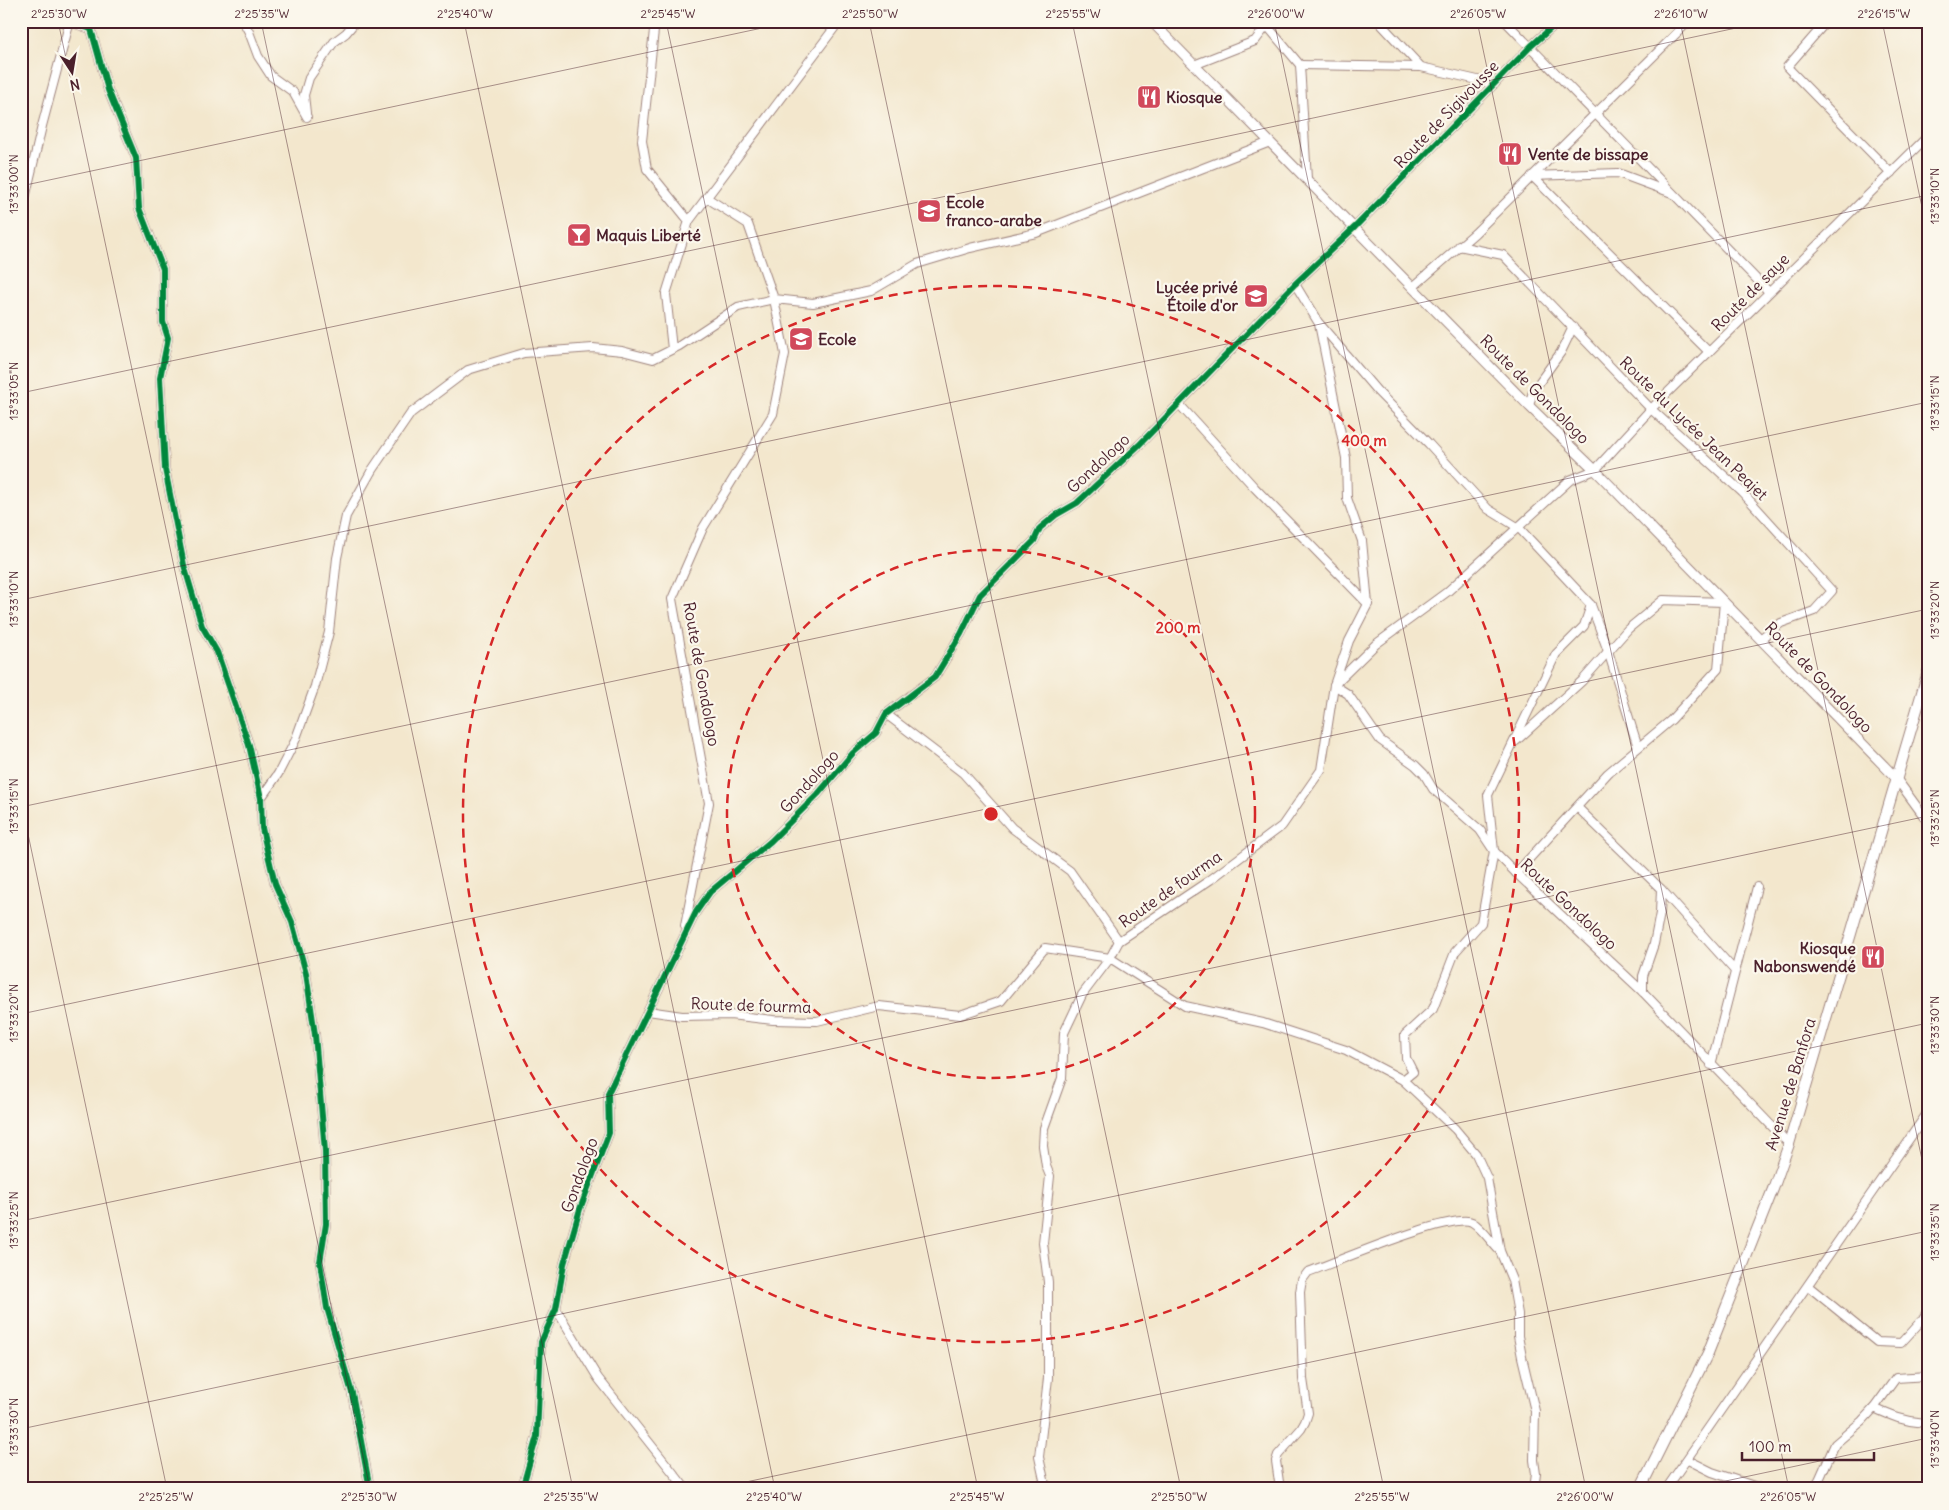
<svg xmlns="http://www.w3.org/2000/svg" width="1949" height="1510" viewBox="0 0 1949 1510" font-family="Delius,sans-serif">
  <style>
    .lines { fill: none; stroke-linecap: round; stroke-linejoin: round }
    .minor-casing { stroke: #9e837c; stroke-width: 10 }
    .tertiary-casing { stroke: #9e837c; stroke-width: 11 }
    .secondary-casing { stroke: #9e837c; stroke-width: 12 }
    .minor { stroke: #fff; stroke-width: 8 }
    .tertiary { stroke: #fff; stroke-width: 9 }
    .secondary { stroke: #fff; stroke-width: 10 }
    .cycleway-casing { stroke: #fbf7ec; stroke-width: 9 }
    .cycleway { stroke: #00873e; stroke-width: 6 }
    .ticks { fill: none; stroke: #4a1f2b; stroke-width: 1; stroke-opacity: 0.45 }
    .ring { fill: none; stroke: #d62828; stroke-width: 2.5; stroke-dasharray: 9 6 }
    .labels { text-anchor: middle; dominant-baseline: central; stroke-width: 4.5; stroke-linejoin: round; paint-order: stroke }
    .poi-label { font-size: 16px; font-weight: bold; fill: #4a1f2b; stroke: #fbf7ec; text-anchor: start }
    .street-label { font-size: 16px; fill: #4a1f2b; stroke: #fbf7ec }
    .centre { fill: #d62828; stroke: #fbf7ec; stroke-width: 2.5 }
    .ring-label { font-size: 15px; text-anchor: middle; font-weight: bold; fill: #d62828; stroke: #fbf7ec; stroke-width: 4.5; stroke-linejoin: round; paint-order: stroke }
    .neatline { fill: none; stroke: #4a1f2b; stroke-width: 2 }
    .ticks-label { font-size: 12px; text-anchor: middle; fill: #4a1f2b }
  </style>
  <rect width="100%" height="100%" fill="#fbf7ec"/>
  <filter id="ink" filterUnits="userSpaceOnUse"><feTurbulence type="fractalNoise" baseFrequency=".02" numOctaves="2"/><feDisplacementMap in="SourceGraphic" scale="10" xChannelSelector="R" yChannelSelector="G"/><feConvolveMatrix kernelMatrix="1 2 1 2 8 2 1 2 1" color-interpolation-filters="sRGB"/></filter>
  <filter id="wash" filterUnits="userSpaceOnUse"><feTurbulence type="fractalNoise" baseFrequency=".0096" numOctaves="4" result="noise"/><feDisplacementMap in="SourceGraphic" scale="20" xChannelSelector="R" yChannelSelector="G"/><feGaussianBlur stdDeviation="1.12" result="paint"/><feColorMatrix in="noise" values="0 0 0 0 0 0 0 0 0 0 0 0 0 0 0 0 0 1.4 0 .05"/><feComposite in="paint" operator="in"/></filter>
  <g filter="url(#wash)">
    <rect width="100%" height="100%" fill="#f3e7cd"/>
  </g>
  <g filter="url(#ink)">
    <g class="lines">
      <defs>
        <g id="minor">
          <polyline points="43,21 70,22 91,29 108,90 136,158 139,208 163,269 163,322 168,338 160,378 165,469 184,565 202,626 217,652 249,745 261,798 262,828 266,846 275,884 292,922 306,973 315,1035 325,1151 326,1224 320,1262 327,1308 352,1393 370,1489"/>
          <polyline points="243,21 249,32 258,56 271,76 293,92 307,117"/>
          <polyline points="655,21 642,141 647,169 689,221 666,294 672,349"/>
          <polyline points="1263,21 1300,65 1307,179"/>
          <polyline points="1378,21 1421,67 1495,84"/>
          <polyline points="1505,21 1769,292"/>
          <polyline points="1827,21 1787,67 1891,173"/>
          <polyline points="1194,65 1255,41 1270,21"/>
          <polyline points="1300,65 1421,67"/>
          <polyline points="306,113 304,95 309,78 334,42 346,33 356,21"/>
          <polyline points="1532,176 1709,352"/>
          <polyline points="1532,176 1618,173 1672,193"/>
          <polyline points="21,215 42,126 70,21"/>
          <polyline points="689,221 835,27 836,21"/>
          <polyline points="1459,246 1503,255 1651,409 1742,492 1832,591 1814,611 1781,623 1760,639"/>
          <polyline points="1295,284 1318,322 1377,391 1429,444 1488,509 1519,528 1591,605 1584,626 1556,654 1488,795 1494,851 1481,923 1455,952 1433,1009 1405,1035 1406,1058 1413,1072 1403,1080"/>
          <polyline points="1413,287 1475,233 1689,21"/>
          <polyline points="1319,324 1346,458 1347,498 1362,541 1368,604"/>
          <polyline points="1529,406 1533,391 1561,352 1573,327"/>
          <polyline points="1591,605 1608,651 1638,747"/>
          <polyline points="1336,683 1376,644 1447,592 1570,480 1595,470 1651,409 1928,136"/>
          <polyline points="1334,685 1348,694 1380,740 1415,765 1424,774 1433,789 1480,830 1494,851 1516,873 1643,992 1789,1144"/>
          <polyline points="886,714 963,773 1012,828 1070,871 1119,941"/>
          <polyline points="1516,741 1582,681 1628,629 1663,600 1724,602 1718,669 1671,720 1608,773 1516,873"/>
          <polyline points="1896,778 1928,822"/>
          <polyline points="261,798 278,774 295,741 315,686 329,632 337,558 346,516 372,470 411,413 468,370 524,353 593,348 622,351 653,359 679,346 738,307 774,299 813,303 871,291 917,264 970,248 1036,233 1270,142"/>
          <polyline points="1577,807 1661,889 1660,913 1654,944 1643,976 1643,992"/>
          <polyline points="1661,889 1735,971"/>
          <polyline points="685,926 709,803 672,599 703,528 773,414 785,354 774,299 748,224 707,198"/>
          <polyline points="648,1011 682,1016 730,1015 773,1020 817,1021 879,1006 960,1015 1001,1001 1045,948 1110,958 1119,941 1210,880 1282,826 1321,770 1334,685 1349,641 1368,604 1255,488 1179,404"/>
          <polyline points="1711,1065 1757,887"/>
          <polyline points="1808,1286 1877,1342 1901,1343 1922,1320 1928,1310"/>
          <polyline points="556,1309 598,1378 686,1489"/>
          <polyline points="1874,1408 1896,1378 1928,1376"/>
          <polyline points="1688,1460 1712,1472 1763,1489"/>
          <polyline points="522,1489 537,1436 541,1342 556,1309 564,1264 580,1209 609,1133 608,1093 696,912 710,892 771,841 818,794 853,753 876,733 886,714 935,677 961,634 980,595 1034,541 1040,528 1056,515 1077,503 1139,445 1295,284 1355,227 1531,46 1559,21"/>
          <polyline points="1046,1489 1039,1457 1048,1378 1048,1282 1043,1243 1050,1176 1046,1166 1043,1146 1044,1128 1062,1078 1064,1033 1082,995 1110,958 1185,1006 1263,1023 1346,1050 1403,1080 1455,1129 1476,1154 1487,1178 1500,1251 1512,1280 1518,1314 1518,1336 1522,1357 1535,1411 1534,1460 1536,1474 1534,1489"/>
          <path d="M1280,1489L1276,1461L1278,1455L1301,1429L1305,1422L1308,1413L1303,1379L1300,1292L1302,1280L1308,1272C1334,1263 1452,1212 1472,1222C1482,1228 1491,1242 1499,1250"/>
          <polyline points="1666,1489 1928,1112"/>
          <path d="M1813,1489L1819,1480L1835,1444L1862,1421L1874,1408C1891,1416 1906,1422 1925,1423L1928,1427"/>
        </g>
        <polyline id="tertiary" points="1151,21 1529,406 1595,470 1896,778"/>
        <polyline id="secondary" points="1640,1489 1708,1353 1773,1189 1789,1144 1928,672"/>
      </defs>
      <!-- minor casing -->
      <use href="#minor" class="minor-casing"/>
      <!-- tertiary casing -->
      <use href="#tertiary" class="tertiary-casing"/>
      <!-- secondary casing -->
      <use href="#secondary" class="secondary-casing"/>
      <!-- minor -->
      <use href="#minor" class="minor"/>
      <!-- tertiary -->
      <use href="#tertiary" class="tertiary"/>
      <!-- secondary -->
      <use href="#secondary" class="secondary"/>
      <defs>
        <g id="cycleway">
          <polyline points="43,21 70,22 91,29 108,90 136,158 139,208 163,269 163,322 168,338 160,378 165,469 184,565 202,626 217,652 249,745 261,798 262,828 266,846 275,884 292,922 306,973 315,1035 325,1151 326,1224 320,1262 327,1308 352,1393 370,1489"/>
          <polyline points="522,1489 537,1436 541,1342 556,1309 564,1264 580,1209 609,1133 608,1093 696,912 710,892 771,841 818,794 853,753 876,733 886,714 935,677 961,634 980,595 1034,541 1040,528 1056,515 1077,503 1139,445 1295,284 1355,227 1531,46 1559,21"/>
        </g>
      </defs>
      <!-- cycleway casing -->
      <use href="#cycleway" class="cycleway-casing"/>
      <!-- cycleway -->
      <use href="#cycleway" class="cycleway"/>
    </g>
  </g>
  <!-- ticks -->
  <path class="ticks" d="M58,21L370,1489M261,21L573,1489M464,21L775,1489M666,21L978,1489M869,21L1181,1489M1072,21L1384,1489M1274,21L1586,1489M1477,21L1789,1489M1680,21L1928,1188M1882,21L1928,235M21,186L795,21M21,393L1769,21M21,600L1928,195M21,801L167,1489M21,807L1928,402M21,1014L1928,609M21,1221L1928,816M21,1429L1928,1023M713,1489L1928,1231M1688,1489L1928,1438"/>
  <!-- distance rings -->
  <g class="ring">
    <circle cx="991" cy="814" r="264"/>
    <circle cx="991" cy="814" r="528"/>
  </g>
  <!-- icons -->
  <defs>
    <symbol id="restaurant-square" viewBox="-11 -11 22 22"><rect x="-9" y="-9" width="18" height="18" rx="4" fill="#d1495b" stroke="#fbf7ec"/><path d="M-5-6h1v4h1v-4h1v4h1v-4h1v5L-1.5 .5V6h-2V.5L-5-1ZM5-6V6H3V1.5H1.5Q1.5-4 5-6Z" fill="#fff"/></symbol>
    <symbol id="school-square" viewBox="-11 -11 22 22"><rect x="-9" y="-9" width="18" height="18" rx="4" fill="#d1495b" stroke="#fbf7ec"/><path d="M0-5L7-2L0 1L-7-2ZM-4 1L0 2.5L4 1V4Q0 6-4 4Z" fill="#fff"/></symbol>
    <symbol id="bar-square" viewBox="-11 -11 22 22"><rect x="-9" y="-9" width="18" height="18" rx="4" fill="#d1495b" stroke="#fbf7ec"/><path d="M-6-5H6L.8 .8V4.5H3.5V6h-7V4.5H-.8V.8Z" fill="#fff"/></symbol>
    <symbol id="university-square" viewBox="-11 -11 22 22"><rect x="-9" y="-9" width="18" height="18" rx="4" fill="#d1495b" stroke="#fbf7ec"/><path d="M0-5L7-2L0 1L-7-2ZM-4 1L0 2.5L4 1V4Q0 6-4 4Z" fill="#fff"/></symbol>
  </defs>
  <g fill-rule="evenodd">
    <use href="#restaurant-square" x="1135" y="83" width="28" height="28"/>
    <use href="#restaurant-square" x="1496" y="140" width="28" height="28"/>
    <use href="#school-square" x="915" y="197" width="28" height="28"/>
    <use href="#bar-square" x="565" y="221" width="28" height="28"/>
    <use href="#university-square" x="1242" y="282" width="28" height="28"/>
    <use href="#school-square" x="787" y="325" width="28" height="28"/>
    <use href="#restaurant-square" x="1859" y="943" width="28" height="28"/>
  </g>
  <g class="labels">
    <!-- poi labels -->
    <g class="poi-label">
      <text x="1166" y="97">Kiosque</text>
      <text x="1528" y="154">Vente de bissape</text>
      <text x="946" y="202">Ecole<tspan x="946" dy="18">franco-arabe</tspan></text>
      <text x="596" y="235">Maquis Liberté</text>
      <text x="1238" y="287" text-anchor="end">Lycée privé<tspan x="1238" dy="18">Étoile d'or</tspan></text>
      <text x="818" y="339">Ecole</text>
      <text x="1856" y="948" text-anchor="end">Kiosque<tspan x="1856" dy="18">Nabonswendé</tspan></text>
    </g>
    <!-- street labels -->
    <g class="street-label">
      <text transform="translate(1446 114) rotate(-46)">Route de Sigivousse</text>
      <text transform="translate(1750 292) rotate(-45)">Route de saye</text>
      <text transform="translate(1535 389) rotate(45)">Route de Gondologo</text>
      <text transform="translate(1694 428) rotate(44)">Route du Lycée Jean Peajet</text>
      <text transform="translate(1098 463) rotate(-43)">Gondologo</text>
      <text transform="translate(702 674) rotate(80)">Route de Gondologo</text>
      <text transform="translate(1819 677) rotate(46)">Route de Gondologo</text>
      <text transform="translate(809 781) rotate(-48)">Gondologo</text>
      <text transform="translate(1170 889) rotate(-35)">Route de fourma</text>
      <text transform="translate(1569 904) rotate(43)">Route Gondologo</text>
      <text transform="translate(751 1005) rotate(2)">Route de fourma</text>
      <text transform="translate(1790 1084) rotate(-73)">Avenue de Banfora</text>
      <text transform="translate(579 1175) rotate(-70)">Gondologo</text>
    </g>
  </g>
  <circle cx="991" cy="814" r="8" class="centre"/>
  <g class="ring-label">
    <text x="1364" y="446">400 m</text>
    <text x="1178" y="633">200 m</text>
  </g>
  <!-- margin -->
  <rect width="1949" height="1510" fill="none" stroke="#fbf7ec" stroke-width="55"/>
  <!-- north arrow -->
  <g transform="translate(72 72) rotate(168)" stroke="#fbf7ec" stroke-width="4" paint-order="stroke">
  <path d="M0-4L9 19L0 12L-9 19Z" fill="#4a1f2b"/>
  <text y="-8" font-size="14" font-weight="bold" text-anchor="middle" fill="#4a1f2b">N</text>
  </g>
  <!-- scale -->
  <path d="M1742 1452v8h132v-8" fill="none" stroke="#4a1f2b" stroke-width="2.5"/>
  <text x="1749" y="1452" font-size="15" fill="#4a1f2b" stroke="#fbf7ec" stroke-width="4" paint-order="stroke">100 m</text>
  <rect x="28" y="28" width="1894" height="1454" class="neatline"/>
  <g class="ticks-label">
    <text x="59" y="18">2°25'30"W</text>
    <text x="262" y="18">2°25'35"W</text>
    <text x="465" y="18">2°25'40"W</text>
    <text x="668" y="18">2°25'45"W</text>
    <text x="870" y="18">2°25'50"W</text>
    <text x="1073" y="18">2°25'55"W</text>
    <text x="1276" y="18">2°26'00"W</text>
    <text x="1478" y="18">2°26'05"W</text>
    <text x="1681" y="18">2°26'10"W</text>
    <text x="1884" y="18">2°26'15"W</text>
    <text transform="translate(14 184) rotate(-90)" y="4">13°33'00"N</text>
    <text transform="translate(1935 196) rotate(-90)" y="4">13°33'10"N</text>
    <text transform="translate(14 391) rotate(-90)" y="4">13°33'05"N</text>
    <text transform="translate(1935 403) rotate(-90)" y="4">13°33'15"N</text>
    <text transform="translate(14 599) rotate(-90)" y="4">13°33'10"N</text>
    <text transform="translate(1935 610) rotate(-90)" y="4">13°33'20"N</text>
    <text transform="translate(14 806) rotate(-90)" y="4">13°33'15"N</text>
    <text transform="translate(1935 818) rotate(-90)" y="4">13°33'25"N</text>
    <text transform="translate(14 1013) rotate(-90)" y="4">13°33'20"N</text>
    <text transform="translate(1935 1025) rotate(-90)" y="4">13°33'30"N</text>
    <text transform="translate(14 1220) rotate(-90)" y="4">13°33'25"N</text>
    <text transform="translate(1935 1232) rotate(-90)" y="4">13°33'35"N</text>
    <text transform="translate(14 1427) rotate(-90)" y="4">13°33'30"N</text>
    <text transform="translate(1935 1439) rotate(-90)" y="4">13°33'40"N</text>
    <text x="166" y="1501">2°25'25"W</text>
    <text x="369" y="1501">2°25'30"W</text>
    <text x="571" y="1501">2°25'35"W</text>
    <text x="774" y="1501">2°25'40"W</text>
    <text x="977" y="1501">2°25'45"W</text>
    <text x="1179" y="1501">2°25'50"W</text>
    <text x="1382" y="1501">2°25'55"W</text>
    <text x="1585" y="1501">2°26'00"W</text>
    <text x="1788" y="1501">2°26'05"W</text>
  </g>
</svg>
